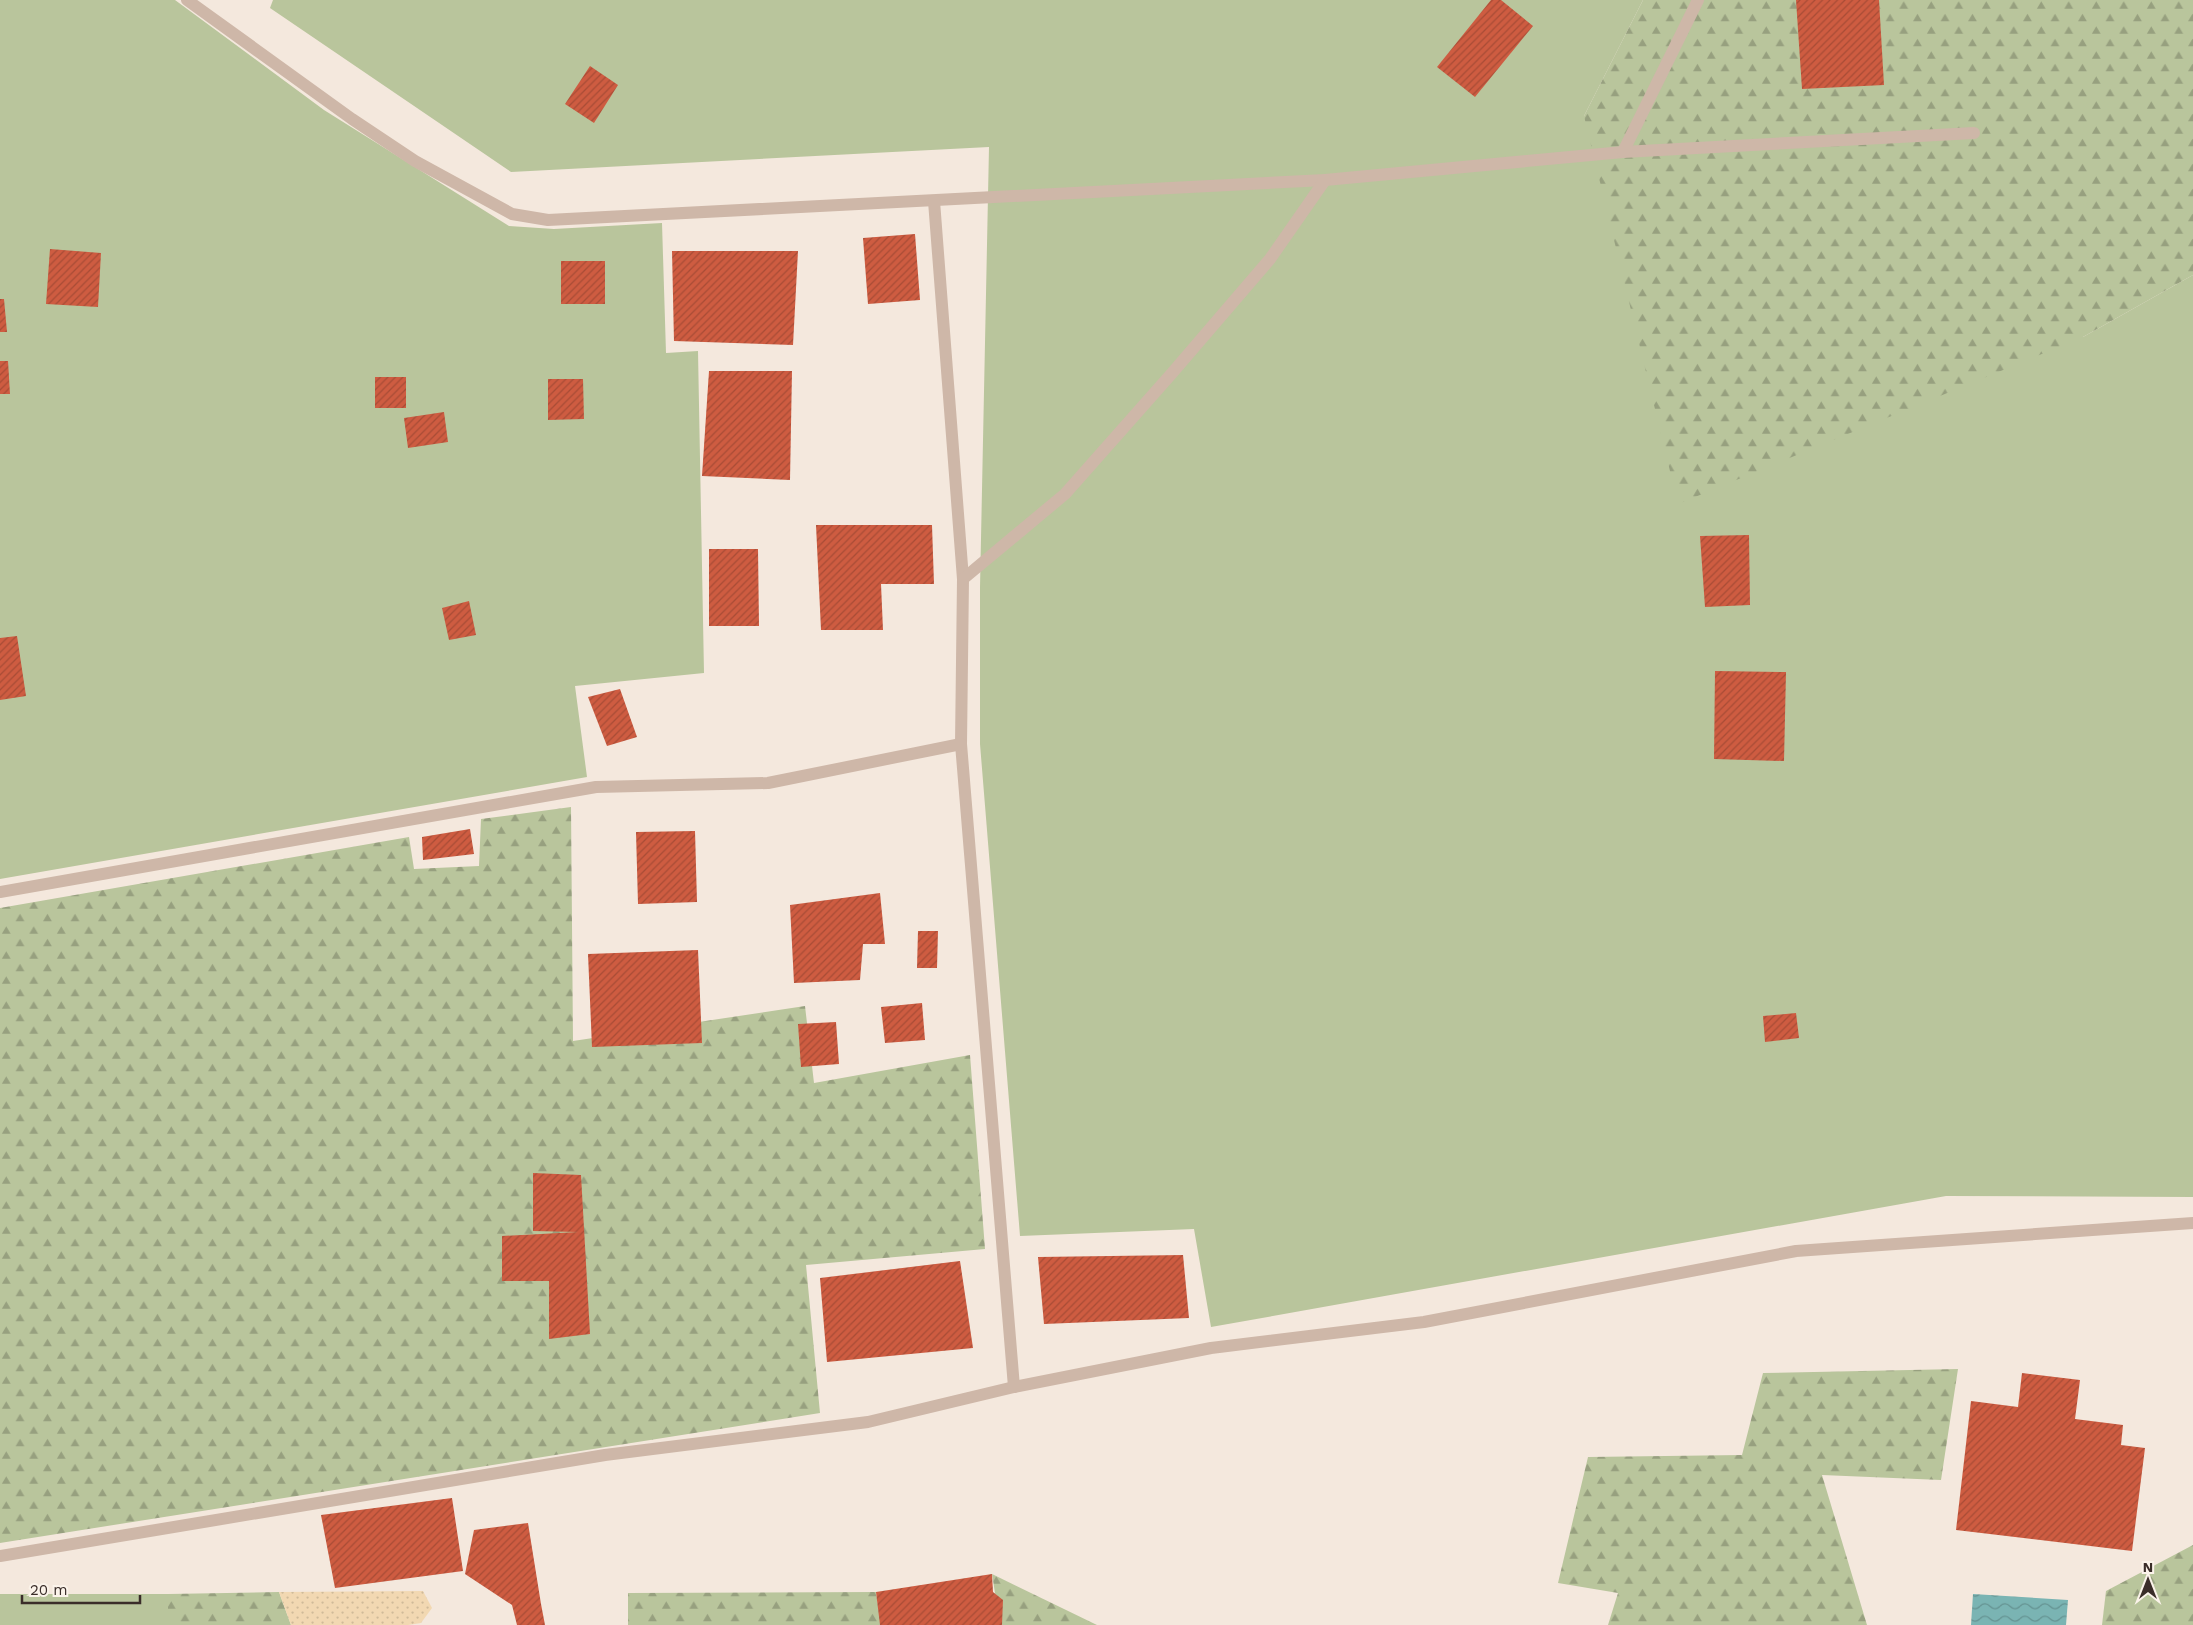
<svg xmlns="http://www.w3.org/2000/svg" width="2193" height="1625" viewBox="0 0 2193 1625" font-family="'Work Sans',sans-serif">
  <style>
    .grass { fill: #b9c59c }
    .forest { fill: url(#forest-firs) }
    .sand { fill: url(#sand-dots) }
    .water { fill: url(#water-waves) }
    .building { fill: url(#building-hatch) }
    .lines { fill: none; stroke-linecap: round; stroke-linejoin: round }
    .minor { stroke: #ceb7a8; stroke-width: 12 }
  </style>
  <defs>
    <pattern id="forest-firs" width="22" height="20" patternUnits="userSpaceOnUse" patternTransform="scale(1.25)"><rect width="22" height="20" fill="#b9c59c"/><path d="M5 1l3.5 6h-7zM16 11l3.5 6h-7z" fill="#97a07f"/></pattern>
    <pattern id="sand-dots" width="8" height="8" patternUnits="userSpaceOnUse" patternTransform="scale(1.25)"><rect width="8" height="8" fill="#f2d8b2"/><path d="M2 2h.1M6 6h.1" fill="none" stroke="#d0ba99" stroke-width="1.8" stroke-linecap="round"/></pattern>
    <pattern id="water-waves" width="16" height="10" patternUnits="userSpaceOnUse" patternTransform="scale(1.25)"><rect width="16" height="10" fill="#7ab4b3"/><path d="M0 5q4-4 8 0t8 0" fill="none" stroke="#659392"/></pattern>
    <pattern id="building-hatch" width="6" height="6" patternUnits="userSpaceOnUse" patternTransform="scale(1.25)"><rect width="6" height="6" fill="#ce5c41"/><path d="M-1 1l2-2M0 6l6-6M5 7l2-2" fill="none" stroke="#a84c36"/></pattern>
  </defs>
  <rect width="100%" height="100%" fill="#f4e8dd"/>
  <!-- grass -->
  <g class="grass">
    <polygon points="0,0 175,0 324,110 509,226 554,229 662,223 666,353 698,351 704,673 575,686 587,777 0,879"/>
    <polygon points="273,0 1643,0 1584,116 2083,337 2193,275 2193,1197 1946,1196 1211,1327 1194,1229 1020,1236 980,744 980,588 989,147 511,172 270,8"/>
    <rect x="0" y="1594" width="168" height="31"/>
  </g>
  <!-- forest -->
  <g class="forest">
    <polygon points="1643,0 2193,0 2193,275 2083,337 1678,504 1584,116"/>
    <polygon points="571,807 573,1041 805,1006 814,1083 970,1055 985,1249 806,1265 820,1413 0,1543 0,908 409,837 414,869 479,866 481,819"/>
    <polygon points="1958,1369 1941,1480 1822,1475 1867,1625 1608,1625 1618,1593 1558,1583 1588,1457 1742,1455 1763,1373"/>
    <polygon points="2193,1545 2193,1625 2102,1625 2106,1591"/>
    <polygon points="992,1574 1097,1625 1000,1625"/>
    <polygon points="279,1592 291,1625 168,1625 168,1594"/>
    <polygon points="876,1592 881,1625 628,1625 628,1593"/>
  </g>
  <!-- sand -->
  <polygon class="sand" points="423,1591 432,1608 421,1623 408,1625 291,1625 279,1592"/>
  <!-- water -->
  <polygon class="water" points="1973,1594 2068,1600 2066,1625 1971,1625"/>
  <!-- building -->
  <g class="building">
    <polygon points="1491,0 1501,0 1533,26 1475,97 1437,67"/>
    <polygon points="1796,0 1879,0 1884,85 1802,89"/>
    <polygon points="590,66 618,85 594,123 565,104"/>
    <polygon points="915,234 920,300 868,304 863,238"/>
    <polygon points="50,249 101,253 98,307 46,304"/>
    <polygon points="672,251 798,251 793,345 674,341"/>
    <rect x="561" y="261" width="44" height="43"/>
    <polygon points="0,299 4,299 7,332 0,332"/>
    <polygon points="0,361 8,361 10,394 0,394"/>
    <polygon points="709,371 792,371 790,480 702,476"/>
    <rect x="375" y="377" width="31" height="31"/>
    <polygon points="548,379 583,379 584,419 548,420"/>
    <polygon points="444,412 448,442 408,448 404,418"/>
    <polygon points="816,525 932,525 934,584 881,584 883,630 821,630"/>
    <polygon points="1749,535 1750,605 1705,607 1700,536"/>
    <polygon points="709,549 758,549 759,626 709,626"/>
    <polygon points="469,601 476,635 449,640 442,608"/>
    <polygon points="17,636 26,696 0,700 0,638"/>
    <polygon points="1715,671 1786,672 1784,761 1714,759"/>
    <polygon points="620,689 637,737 607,746 588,697"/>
    <polygon points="470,829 474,854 423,860 422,837"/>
    <polygon points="695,831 697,902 638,904 636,832"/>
    <polygon points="880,893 885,944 863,944 860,980 794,983 790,905"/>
    <polygon points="918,931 938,931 937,968 917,968"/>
    <polygon points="698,950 702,1043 592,1047 588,954"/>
    <polygon points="922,1003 925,1040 885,1043 881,1007"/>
    <polygon points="1796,1013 1799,1038 1765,1042 1763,1016"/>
    <polygon points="836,1022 839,1064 801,1067 798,1024"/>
    <polygon points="533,1173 581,1175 590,1334 549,1339 549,1281 502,1281 502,1236 578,1232 533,1231"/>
    <polygon points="1183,1255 1189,1318 1044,1324 1038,1257"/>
    <polygon points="960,1261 973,1348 827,1362 820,1278"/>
    <polygon points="2022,1373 2080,1380 2075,1419 2123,1425 2121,1445 2145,1448 2132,1551 1956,1530 1971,1401 2018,1407"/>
    <polygon points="452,1498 463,1571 335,1588 321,1515"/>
    <polygon points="528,1523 541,1604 545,1625 517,1625 512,1605 465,1574 474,1530"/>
    <polygon points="992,1574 993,1592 1003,1600 1002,1625 880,1625 876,1592"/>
  </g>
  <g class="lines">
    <!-- minor -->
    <g class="minor">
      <polyline points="187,0 352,119 415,161 512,214 548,220 1325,180 1623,152 1974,133"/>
      <polyline points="1623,152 1698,0"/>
      <polyline points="934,201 963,579 961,744 1014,1387"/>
      <polyline points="963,579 1065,494 1173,372 1270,259 1325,180"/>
      <polyline points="0,892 596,787 768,783 961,744"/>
      <polyline points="0,1556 605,1455 868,1422 1014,1387 1211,1348 1424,1322 1796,1251 2193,1223"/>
    </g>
  </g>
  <!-- north arrow -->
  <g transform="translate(2148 1580)" stroke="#fbf3ea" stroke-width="4" paint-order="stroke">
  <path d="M0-4L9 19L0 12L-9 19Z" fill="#3a2d29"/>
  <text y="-8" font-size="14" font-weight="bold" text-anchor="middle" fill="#3a2d29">N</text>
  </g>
  <!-- scale -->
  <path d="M22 1595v8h118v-8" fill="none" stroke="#3a2d29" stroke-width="2.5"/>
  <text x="30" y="1595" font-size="15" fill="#3a2d29" stroke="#fbf3ea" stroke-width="4" paint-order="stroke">20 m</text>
</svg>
